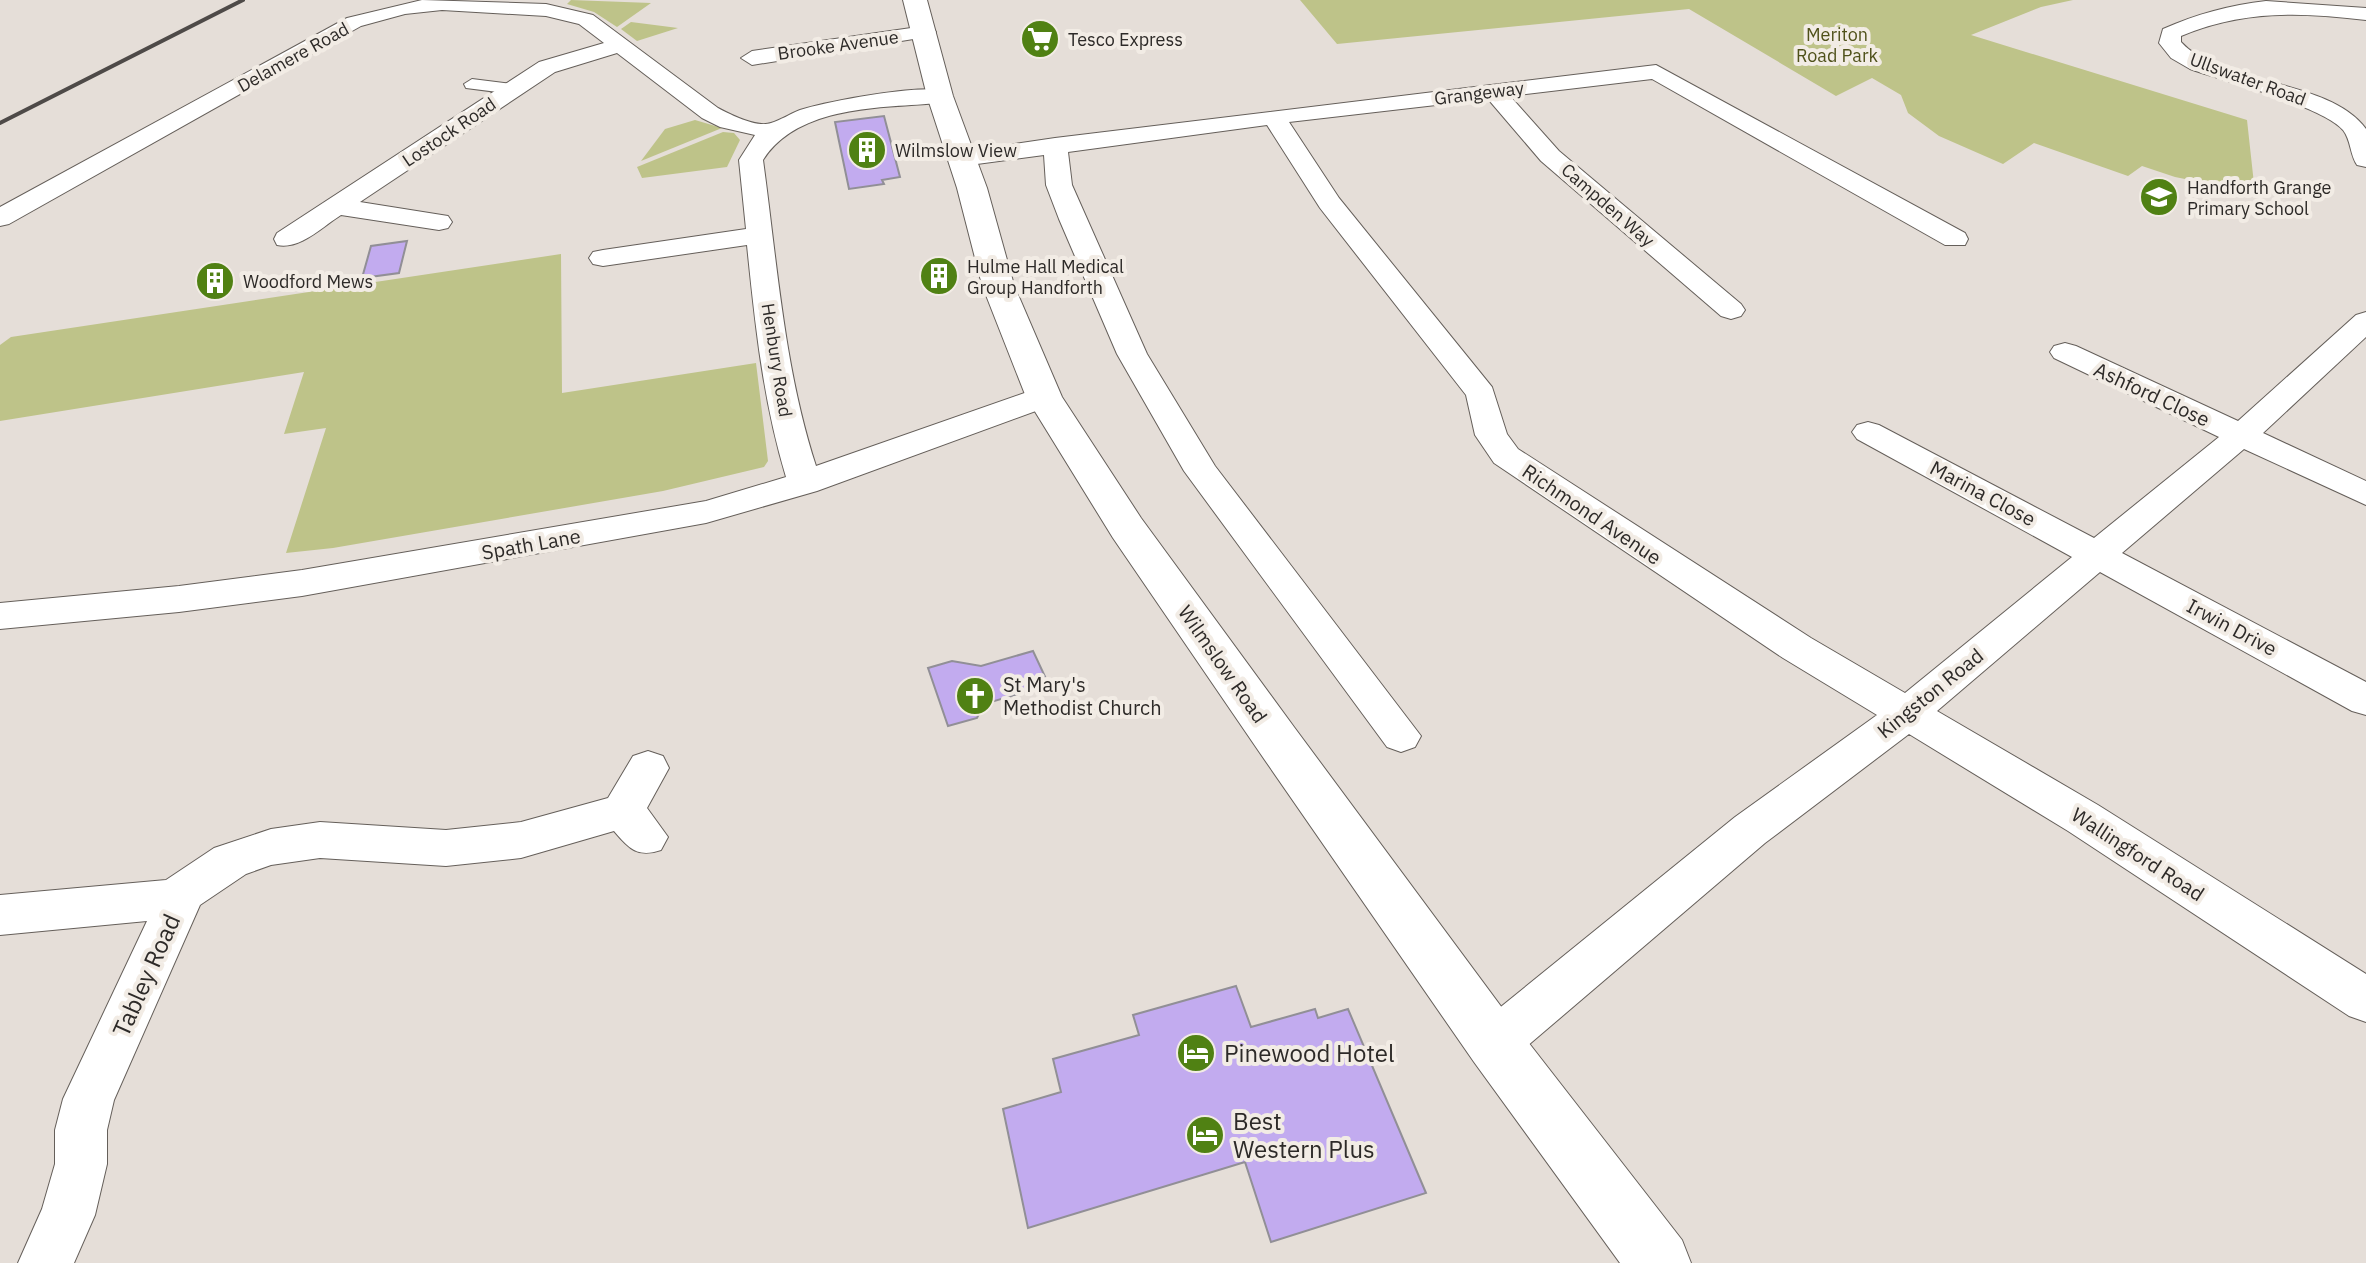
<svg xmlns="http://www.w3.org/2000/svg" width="2366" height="1263" viewBox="0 0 2366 1263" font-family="'IBM Plex Sans',sans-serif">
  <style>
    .green { fill: #bec389 }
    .building { fill: #c2abef; stroke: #918f96; stroke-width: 2 }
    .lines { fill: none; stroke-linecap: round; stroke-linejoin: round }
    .pedestrian-casing { stroke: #655f5a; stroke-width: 2 }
    .minor-casing { stroke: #655f5a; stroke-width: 2 }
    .secondary-casing { stroke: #655f5a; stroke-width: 2 }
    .pedestrian { fill: #fff; fill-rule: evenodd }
    .minor { fill: #fff; fill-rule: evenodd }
    .secondary { fill: #fff; fill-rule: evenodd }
    .rail { stroke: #4e4a48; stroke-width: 4 }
    .labels { text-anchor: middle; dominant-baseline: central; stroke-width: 8; stroke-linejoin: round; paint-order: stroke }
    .far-park-label { font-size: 18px; fill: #4f511a; stroke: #f2ece5 }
    .far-poi-label { font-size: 18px; fill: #2d2a28; stroke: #f2ece5; text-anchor: start }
    .far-street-label { font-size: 18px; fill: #2d2a28; stroke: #f2ece5 }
    .street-label { font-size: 20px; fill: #2d2a28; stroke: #f2ece5 }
    .poi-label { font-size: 20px; fill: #2d2a28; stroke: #f2ece5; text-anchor: start }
    .near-street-label { font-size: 24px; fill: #2d2a28; stroke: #f2ece5 }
    .near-poi-label { font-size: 24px; fill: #2d2a28; stroke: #f2ece5; text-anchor: start }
  </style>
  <rect width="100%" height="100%" fill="#e5ded8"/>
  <!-- green -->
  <g class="green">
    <polygon points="571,0 651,3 617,27 594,12 567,4"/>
    <polygon points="1300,0 2073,0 2041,7 1971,35 2247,120 2255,193 2175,177 2142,166 2128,176 2034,143 2003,164 1939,136 1908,113 1901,95 1872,78 1836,96 1689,9 1337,44"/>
    <polygon points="631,22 678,28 637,41 621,29"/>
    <polygon points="695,120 722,128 641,161 665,129"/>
    <polygon points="723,132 734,133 740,140 727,167 642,178 637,167"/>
    <polygon points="561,254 562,393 756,363 768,461 764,467 663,491 333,548 286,553 326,428 284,434 304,372 0,421 0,345 11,337"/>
  </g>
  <!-- building -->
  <g class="building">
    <polygon points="884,116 900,177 882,180 884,184 849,189 835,122"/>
    <polygon points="407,241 399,273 362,278 371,246"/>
    <polygon points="1033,651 1049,685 984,704 977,718 948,726 928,668 952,661 981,666"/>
    <polygon points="1236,986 1251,1027 1315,1009 1318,1018 1348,1009 1426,1193 1271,1242 1245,1162 1028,1228 1003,1109 1061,1092 1053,1059 1139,1035 1133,1015"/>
  </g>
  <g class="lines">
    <defs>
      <polygon id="pedestrian" points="472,79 513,84 521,89 513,94 466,88 464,84"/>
      <g id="minor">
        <path d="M422,0L546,4L593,15L718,108C731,115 757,128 771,123C781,120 790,114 800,110C830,101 919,84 948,91L951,96L948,101L940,103C882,108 798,105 763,160C777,262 784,368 816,466L1033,390L1044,388L1055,390L1060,397L1055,404L817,491L706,523L302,596L179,612L0,629V603L179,586L302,570L706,501L786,477C763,401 755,324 747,245L603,266L593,264L589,258L593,252L603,250L746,229L739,160L755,135L720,127L702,118L617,53L555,72L360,202L448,216L452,222L448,228L439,230L341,215C322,227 300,250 277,245L274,239L277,233L539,62L604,43L579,24L546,16L442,10L405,14L361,26L9,224L0,226V207L347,18Z"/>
        <path d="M2266,1L2366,8V20C2300,12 2243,10 2181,36V42C2221,86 2329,78 2366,129V167L2357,165C2350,155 2351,140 2343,130C2322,106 2224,81 2190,69L2171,58L2159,43L2163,29C2197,14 2230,5 2266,1Z"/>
        <polygon points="925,26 932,28 936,32 932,36 752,65 741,58 752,51"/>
        <polygon points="1656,65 1965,233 1968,239 1965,245 1945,245 1652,79 1510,96 1559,151 1741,304 1745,310 1741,316 1731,319 1721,316 1541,161 1488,99 1289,122 1339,198 1492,387 1507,434 1518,449 1811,638 1905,693 2072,557 1857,439 1852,432 1857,425 1868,422 1879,425 2094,538 2219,437 2054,358 2050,352 2054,346 2065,343 2076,346 2238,421 2356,315 2366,312 2366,337 2263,433 2366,481 2366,505 2244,449 2122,553 2366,682 2366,715 2352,711 2100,572 1937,711 2098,805 2366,974 2366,1022 2349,1016 2068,831 1909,734 1765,843 1512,1059 1494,1066 1476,1059 1469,1043 1476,1027 1735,817 1877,715 1783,658 1494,463 1475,435 1466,395 1320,208 1267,125 1068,152 1072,185 1147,354 1215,466 1421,736 1415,747 1401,752 1387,747 1184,471 1117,354 1059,219 1046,185 1044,155 962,166 953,164 950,159 953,154 962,152 1055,138"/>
        <path d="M648,751L663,756L669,768L647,808L668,837L661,850C638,858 629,849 614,831L521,858L446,866L320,858L271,865L246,874L200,905L114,1100L107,1130V1164L95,1215L74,1263H18L42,1209L55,1164V1130L63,1099L147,921L0,935V895L166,880L214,848L271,829L320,822L446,830L521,822L608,798L633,756Z"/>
      </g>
      <polygon id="secondary" points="903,0 927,0 953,96 987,188 1014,285 1062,397 1141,518 1294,727 1514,1024 1682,1240 1691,1263 1620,1263 1474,1062 1260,753 1113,538 1026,397 982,285 957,188 927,96"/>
    </defs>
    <!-- pedestrian casing -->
    <use href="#pedestrian" class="pedestrian-casing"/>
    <!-- minor casing -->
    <use href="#minor" class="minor-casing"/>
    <!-- secondary casing -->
    <use href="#secondary" class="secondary-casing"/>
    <!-- pedestrian -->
    <use href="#pedestrian" class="pedestrian"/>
    <!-- minor -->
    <use href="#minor" class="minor"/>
    <!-- secondary -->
    <use href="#secondary" class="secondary"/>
    <!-- rail -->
    <polyline class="rail" points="0,123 243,0"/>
  </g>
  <!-- icons -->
  <defs>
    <symbol id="supermarket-disc" viewBox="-11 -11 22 22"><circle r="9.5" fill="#508113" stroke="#f2ece5"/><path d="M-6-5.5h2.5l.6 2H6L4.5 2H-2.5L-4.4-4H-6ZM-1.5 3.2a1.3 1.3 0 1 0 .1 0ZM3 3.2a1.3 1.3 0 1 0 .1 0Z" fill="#fff"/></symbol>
    <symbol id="building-disc" viewBox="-11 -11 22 22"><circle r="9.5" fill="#508113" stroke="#f2ece5"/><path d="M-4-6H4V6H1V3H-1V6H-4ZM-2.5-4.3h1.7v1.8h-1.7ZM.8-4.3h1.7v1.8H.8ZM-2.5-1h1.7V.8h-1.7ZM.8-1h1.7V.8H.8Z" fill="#fff"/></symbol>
    <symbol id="school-disc" viewBox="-11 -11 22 22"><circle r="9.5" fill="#508113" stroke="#f2ece5"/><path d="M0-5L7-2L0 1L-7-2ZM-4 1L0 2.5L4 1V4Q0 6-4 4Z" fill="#fff"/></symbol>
    <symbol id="church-disc" viewBox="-11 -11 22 22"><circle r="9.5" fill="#508113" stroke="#f2ece5"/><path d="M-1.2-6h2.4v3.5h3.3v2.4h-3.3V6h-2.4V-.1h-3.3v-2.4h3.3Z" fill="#fff"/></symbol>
    <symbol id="hotel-disc" viewBox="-11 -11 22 22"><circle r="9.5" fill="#508113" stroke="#f2ece5"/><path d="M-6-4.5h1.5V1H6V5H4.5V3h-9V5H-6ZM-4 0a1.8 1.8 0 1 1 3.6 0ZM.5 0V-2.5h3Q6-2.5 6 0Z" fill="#fff"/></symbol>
  </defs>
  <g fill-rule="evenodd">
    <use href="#supermarket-disc" x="1018" y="17" width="44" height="44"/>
    <use href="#building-disc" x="845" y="128" width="44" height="44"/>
    <use href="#school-disc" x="2137" y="175" width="44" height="44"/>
    <use href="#building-disc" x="917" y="254" width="44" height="44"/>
    <use href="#building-disc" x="193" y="259" width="44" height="44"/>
    <use href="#church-disc" x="953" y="674" width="44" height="44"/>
    <use href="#hotel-disc" x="1174" y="1031" width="44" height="44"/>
    <use href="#hotel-disc" x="1183" y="1113" width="44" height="44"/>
  </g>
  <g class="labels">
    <!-- far-park labels -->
    <g class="far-park-label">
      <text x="1837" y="34">Meriton<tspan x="1837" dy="21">Road Park</tspan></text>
    </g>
    <!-- far-poi labels -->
    <g class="far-poi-label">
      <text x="1068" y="39">Tesco Express</text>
      <text x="895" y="150">Wilmslow View</text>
      <text x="2187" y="187">Handforth Grange<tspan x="2187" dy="21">Primary School</tspan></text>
      <text x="967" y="266">Hulme Hall Medical<tspan x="967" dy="21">Group Handforth</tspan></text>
      <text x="243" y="281">Woodford Mews</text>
    </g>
    <!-- far-street labels -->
    <g class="far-street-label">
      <text transform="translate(838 45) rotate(-8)">Brooke Avenue</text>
      <text transform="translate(293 57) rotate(-29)">Delamere Road</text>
      <text transform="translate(2248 79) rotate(20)">Ullswater Road</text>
      <text transform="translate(1479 93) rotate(-7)">Grangeway</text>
      <text transform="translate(449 132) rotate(-34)">Lostock Road</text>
      <text transform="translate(1608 205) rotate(41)">Campden Way</text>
      <text transform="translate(777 360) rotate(81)">Henbury Road</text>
    </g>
    <!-- street labels -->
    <g class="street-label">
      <text transform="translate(2152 394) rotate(25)">Ashford Close</text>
      <text transform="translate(1983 493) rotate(28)">Marina Close</text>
      <text transform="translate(1592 514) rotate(34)">Richmond Avenue</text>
      <text transform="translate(531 544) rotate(-10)">Spath Lane</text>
      <text transform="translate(2232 627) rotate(28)">Irwin Drive</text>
      <text transform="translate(1223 664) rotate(55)">Wilmslow Road</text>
      <text transform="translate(1930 693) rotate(-39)">Kingston Road</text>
      <text transform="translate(2138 854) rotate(33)">Wallingford Road</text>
    </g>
    <!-- poi labels -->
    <g class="poi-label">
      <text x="1003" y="684">St Mary's<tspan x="1003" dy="23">Methodist Church</tspan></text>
    </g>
    <!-- near-street labels -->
    <g class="near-street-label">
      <text transform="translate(146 975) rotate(-66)">Tabley Road</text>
    </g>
    <!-- near-poi labels -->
    <g class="near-poi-label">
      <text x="1224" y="1053">Pinewood Hotel</text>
      <text x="1233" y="1121">Best<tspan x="1233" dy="28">Western Plus</tspan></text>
    </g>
  </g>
</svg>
